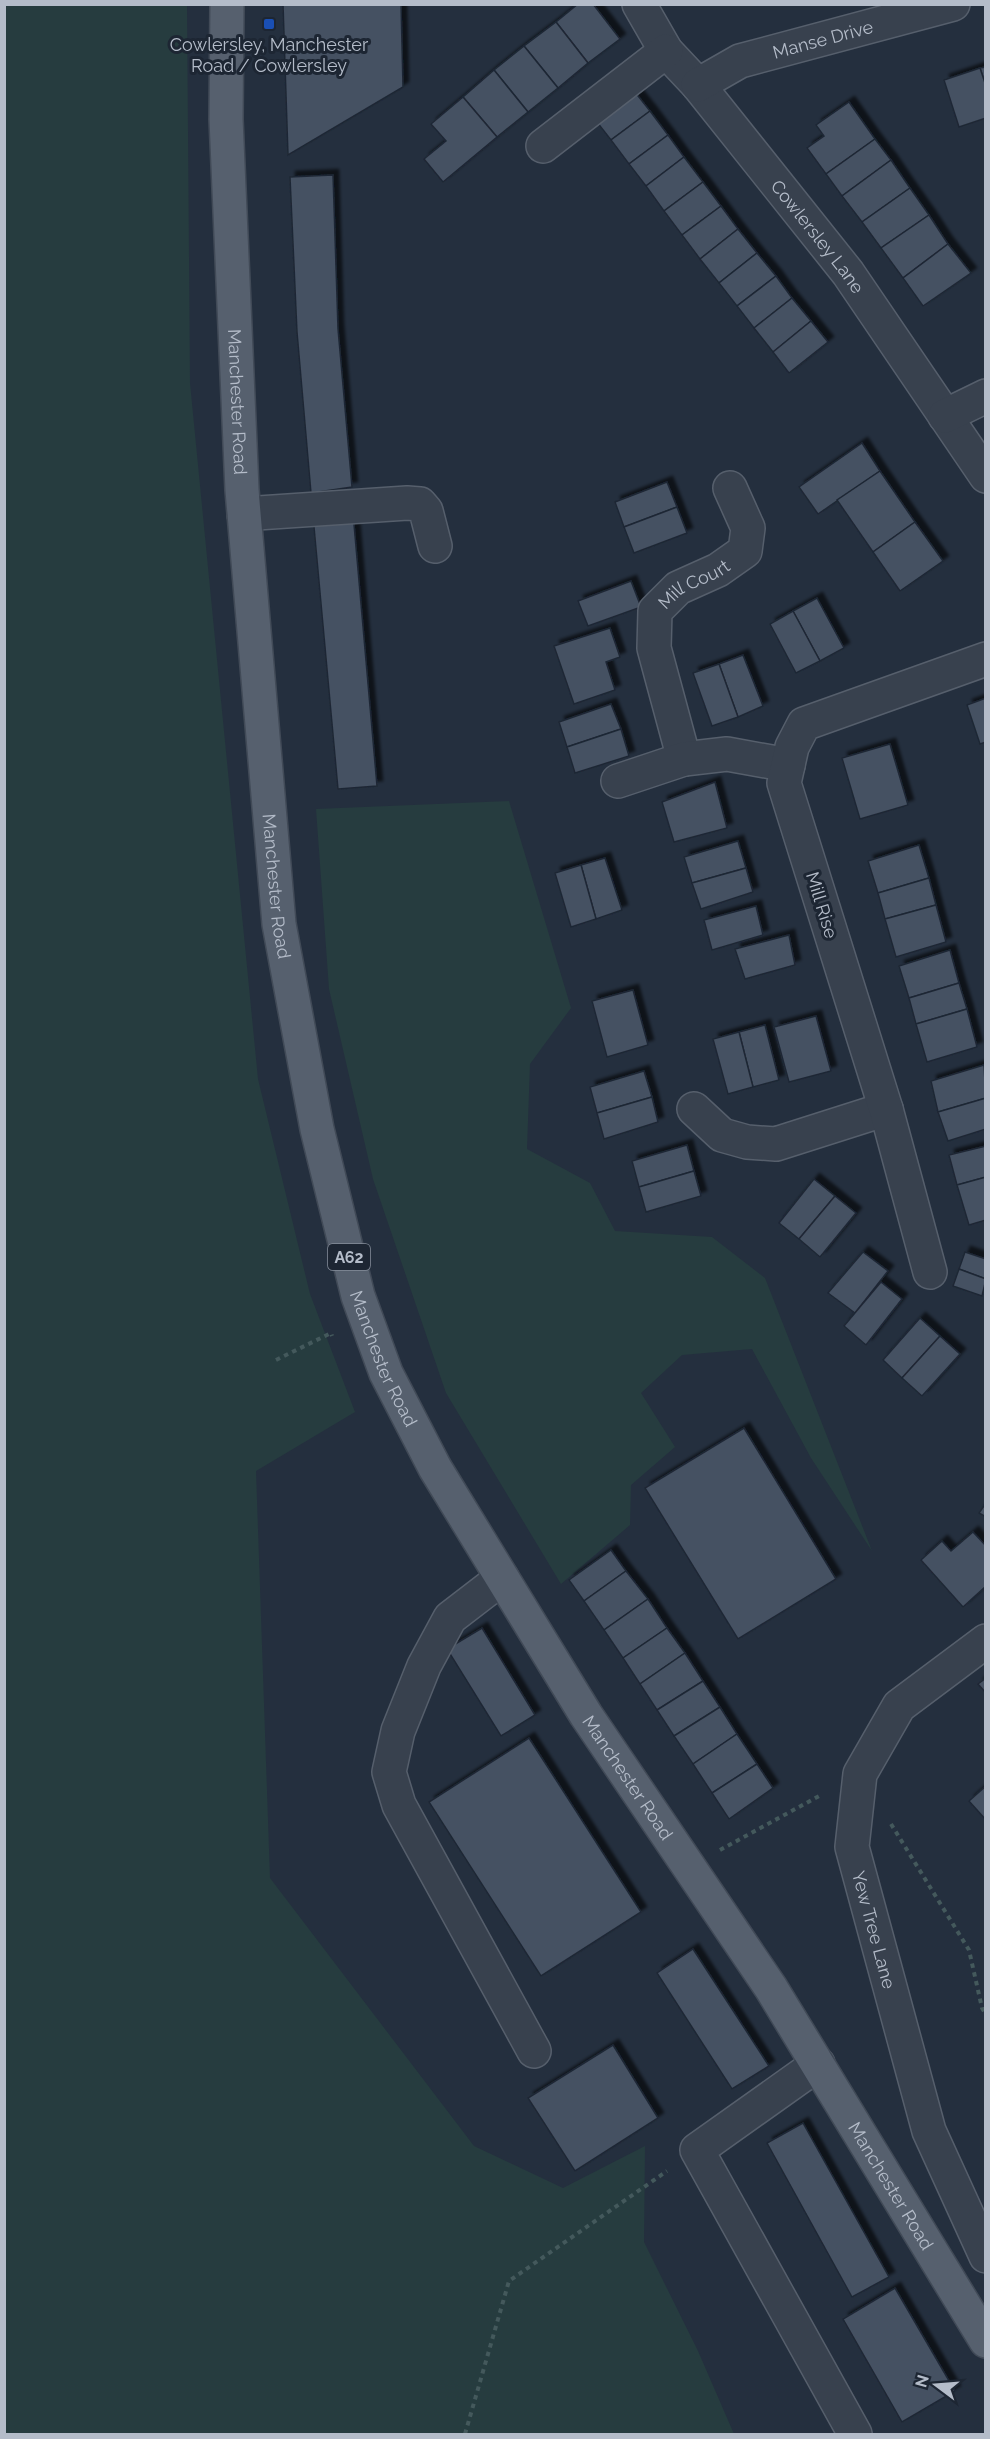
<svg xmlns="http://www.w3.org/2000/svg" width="990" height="2439" viewBox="0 0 990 2439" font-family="Raleway,sans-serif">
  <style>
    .green { fill: #263c3f }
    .building { fill: #455162; stroke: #1f2835; stroke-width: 1.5; filter: url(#shadow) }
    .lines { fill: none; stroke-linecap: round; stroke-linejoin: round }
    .minor-casing { stroke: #565f6c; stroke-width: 36 }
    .major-casing { stroke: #414a57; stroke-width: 36 }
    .path { stroke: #44595c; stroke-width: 4; stroke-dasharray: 4.5 4.5; stroke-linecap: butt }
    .minor { stroke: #38414e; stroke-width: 33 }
    .major { stroke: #56606e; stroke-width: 33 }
    .transit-dot { fill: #1a4fb4; stroke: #1d2633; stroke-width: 2 }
    .labels { text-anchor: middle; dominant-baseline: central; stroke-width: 6; stroke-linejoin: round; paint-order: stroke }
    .shield { fill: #1d2633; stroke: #878f9c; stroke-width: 1.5 }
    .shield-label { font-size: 16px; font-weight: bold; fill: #b4bcc9 }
    .street-label { font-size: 18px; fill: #b4bcc9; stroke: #1d2633 }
    .poi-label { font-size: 18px; fill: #b4bcc9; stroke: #1d2633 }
  </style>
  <defs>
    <filter id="shadow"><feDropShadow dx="5.5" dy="-5.5" stdDeviation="1.5" flood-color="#0009"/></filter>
  </defs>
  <rect width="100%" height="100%" fill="#242f3e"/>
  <!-- green -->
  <g class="green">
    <polygon points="5,4 187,5 190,383 258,1079 310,1294 355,1412 256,1471 270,1878 474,2146 563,2188 645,2146 644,2242 698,2351 734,2434 5,2434"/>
    <polygon points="509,801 571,1008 530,1064 527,1149 590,1183 615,1231 712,1237 765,1278 872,1551 811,1458 752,1349 682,1355 641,1393 675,1447 631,1485 630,1525 561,1584 446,1393 373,1179 329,989 316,809"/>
  </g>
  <!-- building -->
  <g class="building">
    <polygon points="283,4 401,4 403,87 288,155"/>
    <polygon points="578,4 593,4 620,39 588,63 556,22"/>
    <polygon points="556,22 588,63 558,88 524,46"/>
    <polygon points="524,46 558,88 528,112 494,70"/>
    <polygon points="986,67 986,86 980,68"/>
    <polygon points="980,68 986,86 986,118 959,127 944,80"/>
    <polygon points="494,70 528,112 497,137 463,97"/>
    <polygon points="631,87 650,111 611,140 593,117"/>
    <polygon points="463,97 497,137 443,182 424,159 446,141 431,124"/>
    <polygon points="849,102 875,139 826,174 807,148 824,136 816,125"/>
    <polygon points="650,111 668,135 629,164 611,140"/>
    <polygon points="668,135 684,157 646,186 629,164"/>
    <polygon points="875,139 891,160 842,196 826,174"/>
    <polygon points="684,157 703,182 664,211 646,186"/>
    <polygon points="891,160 910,188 862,222 842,196"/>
    <polygon points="333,175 338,329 352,487 311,493 297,332 290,177"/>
    <polygon points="703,182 721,206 682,235 664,211"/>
    <polygon points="910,188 929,215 881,248 862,222"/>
    <polygon points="721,206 738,229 700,259 682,235"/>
    <polygon points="929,215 948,244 903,278 881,248"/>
    <polygon points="738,229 757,253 719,283 700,259"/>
    <polygon points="948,244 971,273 923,306 903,278"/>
    <polygon points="757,253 776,276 737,306 719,283"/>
    <polygon points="776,276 792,298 754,328 737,306"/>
    <polygon points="792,298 811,321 773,352 754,328"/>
    <polygon points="811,321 828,342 789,373 773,352"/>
    <polygon points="862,443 880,471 818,514 799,487"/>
    <polygon points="880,471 915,522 873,552 837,500"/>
    <polygon points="667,482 677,507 624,527 615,502"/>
    <polygon points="677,507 687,533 634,553 624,527"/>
    <polygon points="353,513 377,786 338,789 313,516"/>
    <polygon points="915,522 943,561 900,591 873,552"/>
    <polygon points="631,581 641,607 588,626 578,601"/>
    <polygon points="817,598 844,648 820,661 793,611"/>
    <polygon points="793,611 820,661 796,673 770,624"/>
    <polygon points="610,628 620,657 606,662 615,690 574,704 554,646"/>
    <polygon points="743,655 763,706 738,717 719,664"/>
    <polygon points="719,664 738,717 712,726 693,673"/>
    <polygon points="986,698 986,742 980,744 967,705"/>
    <polygon points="611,704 621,729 567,747 559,722"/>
    <polygon points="621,729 629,756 575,773 567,747"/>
    <polygon points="890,744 908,805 860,819 842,758"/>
    <polygon points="715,782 727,828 674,842 662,802"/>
    <polygon points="738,841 746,868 692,883 684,857"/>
    <polygon points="919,845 929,878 878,893 868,861"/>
    <polygon points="605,858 622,910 596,919 581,865"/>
    <polygon points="581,865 596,919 571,927 555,873"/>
    <polygon points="746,868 753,892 701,909 692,883"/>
    <polygon points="929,878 936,905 885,919 878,893"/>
    <polygon points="936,905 946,942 896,957 885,919"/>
    <polygon points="756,906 763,935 712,950 704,920"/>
    <polygon points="789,935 795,965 745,979 735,949"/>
    <polygon points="950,950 959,983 909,998 899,966"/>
    <polygon points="959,983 967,1009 916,1024 909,998"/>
    <polygon points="633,990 648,1045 607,1057 592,1001"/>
    <polygon points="967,1009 977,1047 927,1062 916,1024"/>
    <polygon points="816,1016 831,1071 789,1082 774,1027"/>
    <polygon points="765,1025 779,1080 753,1087 739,1032"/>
    <polygon points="739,1032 753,1087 728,1094 713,1039"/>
    <polygon points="984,1065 986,1098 938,1112 931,1081"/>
    <polygon points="644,1071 652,1097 597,1113 590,1087"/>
    <polygon points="652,1097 658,1122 604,1139 597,1113"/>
    <polygon points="986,1098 986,1129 948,1141 938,1112"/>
    <polygon points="687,1145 694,1171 639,1187 632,1161"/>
    <polygon points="986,1146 986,1177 957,1185 949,1155"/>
    <polygon points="694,1171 701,1196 646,1212 639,1187"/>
    <polygon points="986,1177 986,1220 969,1225 957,1185"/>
    <polygon points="814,1179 835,1196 799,1239 779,1223"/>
    <polygon points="835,1196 856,1213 820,1257 799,1239"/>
    <polygon points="863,1252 888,1271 855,1313 828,1293"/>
    <polygon points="965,1252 986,1259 986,1279 959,1269"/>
    <polygon points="959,1269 986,1279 982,1296 953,1286"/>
    <polygon points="881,1282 902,1299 866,1345 844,1326"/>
    <polygon points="920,1318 940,1336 902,1378 883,1360"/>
    <polygon points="940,1336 960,1354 922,1396 902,1378"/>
    <polygon points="744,1428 836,1579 738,1639 645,1488"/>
    <polygon points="986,1503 986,1517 979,1513"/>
    <polygon points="973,1532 986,1546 986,1586 963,1607 921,1560 942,1541 951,1551"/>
    <polygon points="611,1550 626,1571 584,1601 569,1580"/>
    <polygon points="626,1571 648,1599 604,1630 584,1601"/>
    <polygon points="648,1599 667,1628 623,1658 604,1630"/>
    <polygon points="482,1628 535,1715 501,1736 447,1649"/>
    <polygon points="667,1628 685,1653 640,1684 623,1658"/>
    <polygon points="685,1653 703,1681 657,1710 640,1684"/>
    <polygon points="986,1678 986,1693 978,1684"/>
    <polygon points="703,1681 720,1707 674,1736 657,1710"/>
    <polygon points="720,1707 737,1734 693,1764 674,1736"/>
    <polygon points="737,1734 757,1764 712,1793 693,1764"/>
    <polygon points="529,1738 641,1912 541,1976 429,1802"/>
    <polygon points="757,1764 773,1788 729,1819 712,1793"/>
    <polygon points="986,1786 986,1820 969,1801"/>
    <polygon points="693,1949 769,2066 732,2089 657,1973"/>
    <polygon points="613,2045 658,2118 575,2171 528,2098"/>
    <polygon points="803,2123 889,2277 852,2297 767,2143"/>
    <polygon points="895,2288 955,2391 902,2422 843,2319"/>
  </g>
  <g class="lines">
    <defs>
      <g id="minor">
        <path id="s1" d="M639,4L666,51L698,85L848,273L986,476"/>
        <path id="s2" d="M698,85L740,61L953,4"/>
        <polyline points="543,146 666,51"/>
        <polyline points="945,416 986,396"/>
        <polyline points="244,514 407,503 420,504 426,511 435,546"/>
        <path id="s3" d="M684,759L654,648L655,611L678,588L718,570L745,551L748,528L730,488"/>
        <polyline points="618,781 684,759 727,754 788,765"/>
        <polyline points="694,1109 722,1135 747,1142 776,1144 886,1109"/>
        <polyline points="930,1272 886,1109 784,783 792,747 804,724 986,659"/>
        <polyline points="502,1578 450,1618 424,1666 398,1731 389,1772 399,1805 534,2051"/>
        <path id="s4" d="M986,1641L899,1706L860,1774L852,1847L929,2131L986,2256"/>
        <polyline points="818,2064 697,2150 855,2434"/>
      </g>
      <g id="major">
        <path id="s5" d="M227,4L226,119L242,490L279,924L317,1129L358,1296L386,1373L435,1468L586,1715L771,1988L986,2341"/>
      </g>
    </defs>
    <!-- minor casing -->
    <use href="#minor" class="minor-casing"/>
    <!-- major casing -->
    <use href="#major" class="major-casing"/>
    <!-- path -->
    <g class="path">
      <polyline points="276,1360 331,1333 332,1336"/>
      <polyline points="891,1824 969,1950 982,2008 986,2015"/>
      <polyline points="720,1850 821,1795"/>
      <polyline points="465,2434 509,2281 667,2171"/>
    </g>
    <!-- minor -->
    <use href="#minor" class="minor"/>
    <!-- major -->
    <use href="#major" class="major"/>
  </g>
  <!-- markers -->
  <rect class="transit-dot" x="263" y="18" width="12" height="12" rx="3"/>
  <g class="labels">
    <!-- shield labels -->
    <rect class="shield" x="328" y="1244" width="42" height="26" rx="4.5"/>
    <g class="shield-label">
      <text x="349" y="1257">A62</text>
    </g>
    <!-- street labels -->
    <g class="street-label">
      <text stroke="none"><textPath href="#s2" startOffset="134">Manse Drive</textPath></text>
      <text stroke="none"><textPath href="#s1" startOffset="294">Cowlersley Lane</textPath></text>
      <text stroke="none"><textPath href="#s5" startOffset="398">Manchester Road</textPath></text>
      <text stroke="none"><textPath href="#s3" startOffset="200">Mill Court</textPath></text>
      <text stroke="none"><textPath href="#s5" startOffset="884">Manchester Road</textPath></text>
      <text transform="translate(822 905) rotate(73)">Mill Rise</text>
      <text stroke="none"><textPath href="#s5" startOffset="1370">Manchester Road</textPath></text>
      <text stroke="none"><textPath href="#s5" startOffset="1856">Manchester Road</textPath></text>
      <text stroke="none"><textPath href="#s4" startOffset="346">Yew Tree Lane</textPath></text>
      <text stroke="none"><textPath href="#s5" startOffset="2342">Manchester Road</textPath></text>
    </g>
    <!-- poi labels -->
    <g class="poi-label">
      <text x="269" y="44">Cowlersley, Manchester<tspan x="269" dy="21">Road / Cowlersley</tspan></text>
    </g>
  </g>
  <!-- border -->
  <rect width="990" height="2439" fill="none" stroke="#b4bcc9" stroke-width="12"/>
  <!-- north arrow -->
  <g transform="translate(936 2385) rotate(286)" stroke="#1d2633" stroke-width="4.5" paint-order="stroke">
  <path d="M0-4.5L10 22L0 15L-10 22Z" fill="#b4bcc9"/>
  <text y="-9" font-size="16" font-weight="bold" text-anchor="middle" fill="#b4bcc9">N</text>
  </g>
</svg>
